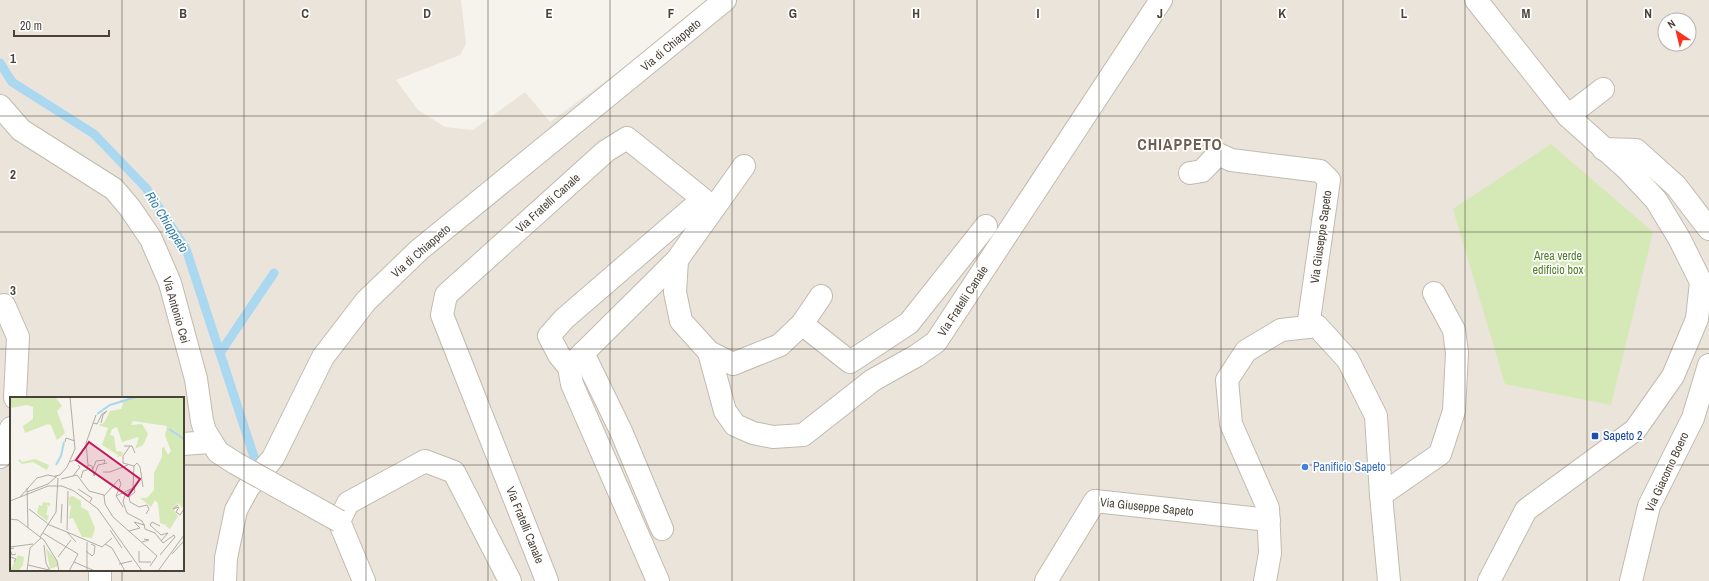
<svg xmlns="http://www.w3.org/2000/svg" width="1709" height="581" viewBox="0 0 1709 581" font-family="'Archivo Narrow',sans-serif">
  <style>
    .residential { fill: #eae4da; fill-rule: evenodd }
    .green { fill: #d5e9b6 }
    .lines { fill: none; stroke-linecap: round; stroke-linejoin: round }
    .stream { stroke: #aad8f1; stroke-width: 9 }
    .minor-casing { stroke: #c2baae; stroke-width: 24 }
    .minor { stroke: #fff; stroke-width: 22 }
    .minor-bridge-casing { stroke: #c2baae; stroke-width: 24; stroke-linecap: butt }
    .minor-bridge { stroke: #fff; stroke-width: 22 }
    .grid { fill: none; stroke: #4b4339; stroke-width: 1; stroke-opacity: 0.55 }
    .transit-dot { fill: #1a4fb4; stroke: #fff; stroke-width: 1.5 }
    .shop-dot { fill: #3f7fe0; stroke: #fff; stroke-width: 1.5 }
    .labels { text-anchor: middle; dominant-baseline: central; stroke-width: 3.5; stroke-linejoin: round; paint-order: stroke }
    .street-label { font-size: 12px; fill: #4b4339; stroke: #fff }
    .park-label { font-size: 12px; fill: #507e2b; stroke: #fff }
    .transit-label { font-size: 12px; fill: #164399; stroke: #fff; text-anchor: start }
    .shop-label { font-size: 12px; fill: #366cbe; stroke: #fff; text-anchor: start }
    .water-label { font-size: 13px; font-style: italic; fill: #2e7ca7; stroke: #fff }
    .district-label { font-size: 16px; font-weight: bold; letter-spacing: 1px; fill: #6e6050; stroke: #fff }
    .inset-river { fill: none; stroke: #aad8f1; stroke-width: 2 }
    .inset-road { fill: none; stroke: #b2aca4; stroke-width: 1 }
    .view { fill: #c2185b; fill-opacity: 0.15; stroke: #c2185b; stroke-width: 2 }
    .inset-edge { fill: none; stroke: #4b4339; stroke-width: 2 }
    .grid-label { font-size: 13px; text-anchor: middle; font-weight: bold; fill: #4b4339; stroke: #fff; stroke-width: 3.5; stroke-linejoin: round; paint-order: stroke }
  </style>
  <rect width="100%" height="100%" fill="#f6f2ec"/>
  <!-- residential -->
  <path class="residential" d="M0,0H461L466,44L460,55L396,80L418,110L445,127L473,130L525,92L550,122L645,52L708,0H1709V581H0ZM1665,20H1689V44H1665ZM11,398H183V570H11Z"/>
  <!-- green -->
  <polygon class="green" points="1551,144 1653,232 1611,405 1505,384 1453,209"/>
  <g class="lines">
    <!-- stream -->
    <g class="stream">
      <polyline points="0,63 12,82 94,134 146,188 186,249 256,463"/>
      <polyline points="220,353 274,273"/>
    </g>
    <defs>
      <g id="minor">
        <polyline points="1476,0 1568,116 1626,168 1656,200 1679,238 1701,282 1697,319 1673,376 1635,430 1526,510 1489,581"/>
        <polyline points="0,106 21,130 114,189 130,208 151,239 170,283 196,379 202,421 205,431 218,452 235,463"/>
        <polyline points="1568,116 1603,89"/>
        <polyline points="1603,149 1636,150 1676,186 1709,229"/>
        <polyline points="1190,173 1202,171 1218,154 1231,160 1320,171 1329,180 1308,327"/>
        <polyline points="677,260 675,292 681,321 709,352 733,364 780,345 802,324 821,296"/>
        <polyline points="4,305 18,337 15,398"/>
        <polyline points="802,324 850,362 909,323 986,226"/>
        <polyline points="709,352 725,411 735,425 753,433 773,437 803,435 873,380 916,356 936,342 1161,0"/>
        <polyline points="583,353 621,431 662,529"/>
        <polyline points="183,444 210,442"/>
        <polyline points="0,457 11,428"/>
        <polyline points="1381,495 1440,454 1454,411 1457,353 1454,330 1434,293"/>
        <polyline points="100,570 100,581"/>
        <polyline points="225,581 226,558 236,510 248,488 273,458 323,357 366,301 419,250 725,0"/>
        <polyline points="364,581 339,521 348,503 425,461 454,472 510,581"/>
        <polyline points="547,581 442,315 446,295 606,151 627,138 703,199 564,319 549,336 559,355 569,367"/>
        <polyline points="658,581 572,384 569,367 677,260 744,166"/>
        <polyline points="1046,581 1095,501 1269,520"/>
        <polyline points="1265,581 1270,553 1268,508 1231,424 1227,380 1246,351 1281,330 1317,326 1348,360 1376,416 1381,495 1389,581"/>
        <polyline points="1631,581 1649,506 1693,418 1709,365"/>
      </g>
    </defs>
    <!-- minor casing -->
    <use href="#minor" class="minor-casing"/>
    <!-- minor -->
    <use href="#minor" class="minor"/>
    <defs>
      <polyline id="minor-bridge" points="235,463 339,521"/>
    </defs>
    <!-- minor-bridge casing -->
    <use href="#minor-bridge" class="minor-bridge-casing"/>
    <!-- minor-bridge -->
    <use href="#minor-bridge" class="minor-bridge"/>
  </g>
  <!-- grid -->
  <path class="grid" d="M122,0V398M244,0V581M366,0V581M488,0V581M610,0V581M732,0V581M854,0V581M977,0V581M1099,0V581M1221,0V581M1343,0V581M1465,0V581M1587,0V581M0,116H1709M0,232H1709M0,349H1709M0,465H11M183,465H1709M122,570V581"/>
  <!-- markers -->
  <rect class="transit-dot" x="1591" y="432" width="8" height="8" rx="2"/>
  <circle class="shop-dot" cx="1305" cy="467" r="4"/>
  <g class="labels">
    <!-- street labels -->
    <g class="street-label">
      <text transform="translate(671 45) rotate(-40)">Via di Chiappeto</text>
      <text transform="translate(548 203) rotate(-42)">Via Fratelli Canale</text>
      <text transform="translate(1321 237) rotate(-82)">Via Giuseppe Sapeto</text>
      <text transform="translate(421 251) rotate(-41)">Via di Chiappeto</text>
      <text transform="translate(963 301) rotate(-57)">Via Fratelli Canale</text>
      <text transform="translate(176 310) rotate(74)">Via Antonio Cei</text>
      <text transform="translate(1667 472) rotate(-65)">Via Giacomo Boero</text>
      <text transform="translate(1147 507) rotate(6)">Via Giuseppe Sapeto</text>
      <text transform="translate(525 525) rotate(68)">Via Fratelli Canale</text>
    </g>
    <!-- park labels -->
    <g class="park-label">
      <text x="1558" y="256">Area verde<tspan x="1558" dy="14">edificio box</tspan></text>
    </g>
    <!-- transit labels -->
    <g class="transit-label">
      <text x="1603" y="436">Sapeto 2</text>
    </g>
    <!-- shop labels -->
    <g class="shop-label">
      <text x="1313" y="467">Panificio Sapeto</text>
    </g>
    <!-- water labels -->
    <g class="water-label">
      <text transform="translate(167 222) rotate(58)">Rio Chiappeto</text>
    </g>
    <!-- district labels -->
    <g class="district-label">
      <text x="1180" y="144">CHIAPPETO</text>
    </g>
  </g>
  <!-- overview -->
  <g transform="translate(10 397)">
    <rect width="174" height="174" fill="#f6f2ec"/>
    <path d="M0,0H45L52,9L47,14L55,36L47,43L41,28L38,27L15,36L13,29L23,22V10L17,8L0,11ZM127,0H174V112L168,106L163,112L168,119L160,132L156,129L159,117L156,128L150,126L148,106L145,103L141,110L130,101H137L144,93V76L152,60V51L154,50L158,58L161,54L155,38L157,29L123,24L121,28L132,27L138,37L133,48L125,52L129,40L112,45L107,30L102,32L100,38L104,39L106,54L113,55L112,59L107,60L108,58L92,48L98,31L88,28L94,26L100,14L111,12L113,7L110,3ZM10,62L12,65L25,62L39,68L37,73L23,65L12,67L8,63ZM63,99L71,104V110L78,114L85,131L82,141L72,140L63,121L59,122L61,108L59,109V100ZM33,105L40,106V109L35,108L38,110L36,118H39L37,124L27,116L29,108L32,109ZM36,151L46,163L48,169L40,172ZM8,158L14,160L13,168L8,174H0Z" fill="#d5e9b6"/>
    <path class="inset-river" d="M87,17L100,8L126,0M159,32L174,42M46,68L51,59L54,45"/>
    <path class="inset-road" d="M83,26L87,27L92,17L97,14L93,18L91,26M55,45L56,41L65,44M114,49H122L125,56M120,49L113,59V66L124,69M59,65L65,63L72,55M78,68L76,46L86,18M124,69L127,66L130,70L133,90M83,72L86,64L95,63L94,66M93,75H100L118,68M45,79L50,78L57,70L65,52L60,0M63,79L70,70L68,68M71,81L73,74L77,73L78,68L82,69L84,79L88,68L97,66M51,82L67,78L79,94L94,98L95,107L103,120L147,159M124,90L125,95L119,100L120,105L129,110L137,108L139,112L136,117M17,91L18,131M68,92L82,101L80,105M17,95L38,87L46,80M94,99L109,82L111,87L106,99L123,91L124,69M106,99L113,110M10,100L27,81L38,78L47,80M0,104L38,89H52L64,94L88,112L132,174M168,108L163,112L169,110L166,115L170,118L174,112M19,112L37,126M0,122L8,123L34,143L47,164L49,174M51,126L52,107M37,127L57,135M134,127L135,132L145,136L153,146L164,138L165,140L150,158M150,129L142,125L140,128L151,138L158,136L151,144M57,133L58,94M100,133L112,151M119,134L130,131L124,125L134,128L132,124L117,116L113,105L115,98L124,90M57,135L92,150L102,141M57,135L66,145M33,136L68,157L64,165M30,140L46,115L48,81M77,145V174M132,145L139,143L134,142M95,147L102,151L115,174M34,148L36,166L40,174M0,150L23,147M4,151L0,152L2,158L6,157M76,154L82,159L84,157L85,149L81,147M129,154V165H141M162,157L174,144M48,160L61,143M0,164L1,160L6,162L4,165M109,167L122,164M18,168L39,173M140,169L147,159M17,174L20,151L31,141M59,174L64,165L85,174M148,174L174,138"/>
    <path class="view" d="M79,45L130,82L118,99L66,63Z"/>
    <rect width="174" height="174" class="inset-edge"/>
  </g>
  <g class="grid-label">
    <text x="183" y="18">B</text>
    <text x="305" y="18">C</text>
    <text x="427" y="18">D</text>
    <text x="549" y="18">E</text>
    <text x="671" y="18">F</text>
    <text x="793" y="18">G</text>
    <text x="916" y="18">H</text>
    <text x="1038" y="18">I</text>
    <text x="1160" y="18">J</text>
    <text x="1282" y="18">K</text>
    <text x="1404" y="18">L</text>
    <text x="1526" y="18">M</text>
    <text x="1648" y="18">N</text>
    <text x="13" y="63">1</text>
    <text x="13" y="179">2</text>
    <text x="13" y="295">3</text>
  </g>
  <!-- north arrow -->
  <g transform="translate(1677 32) rotate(325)"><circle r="19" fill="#ffffff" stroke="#b7b4b0"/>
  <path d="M0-3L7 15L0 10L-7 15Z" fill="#f93320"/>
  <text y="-6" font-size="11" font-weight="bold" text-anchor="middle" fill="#4b4339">N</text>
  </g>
  <!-- scale -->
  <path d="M14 30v6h95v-6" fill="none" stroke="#4b4339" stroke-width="2"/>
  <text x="20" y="30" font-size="12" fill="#4b4339" stroke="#ffffff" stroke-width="3" paint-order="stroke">20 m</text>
</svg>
